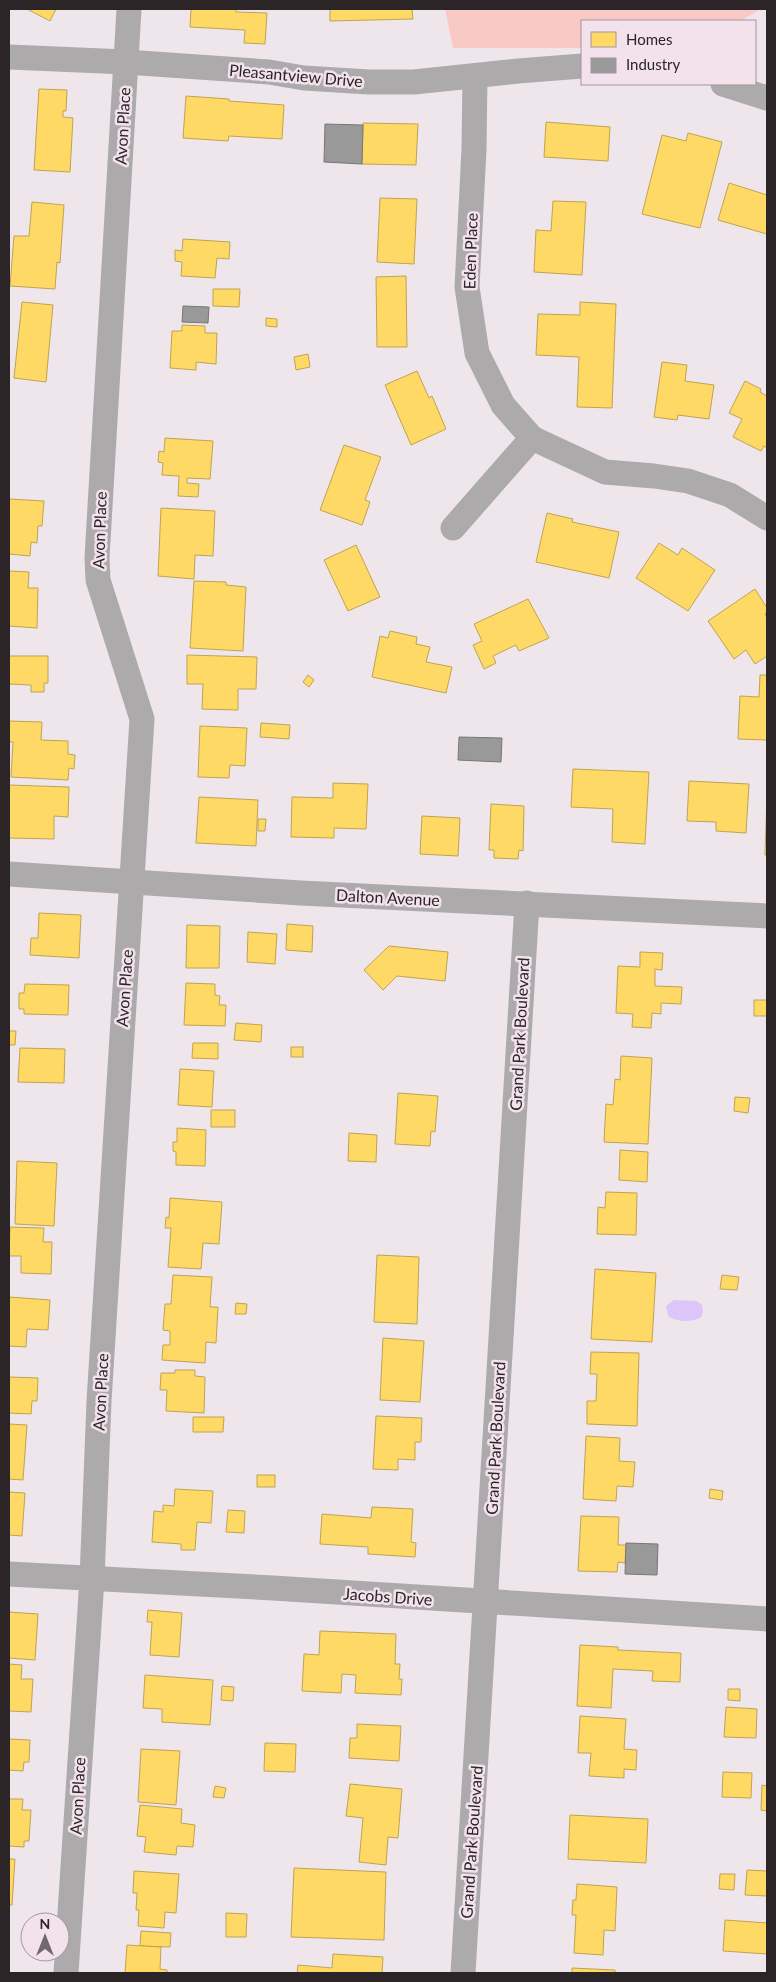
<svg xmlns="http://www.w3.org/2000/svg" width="776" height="1982" viewBox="0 0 776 1982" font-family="Lato,sans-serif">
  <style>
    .green { fill: #f8c9c5 }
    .water { fill: #dcc6f9 }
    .homes { fill: #ffd966; stroke: #bfa353 }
    .industry { fill: #999; stroke: #787677 }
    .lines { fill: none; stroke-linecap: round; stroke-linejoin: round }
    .minor { stroke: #adaaac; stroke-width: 25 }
    .labels { text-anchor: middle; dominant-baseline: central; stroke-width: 5; stroke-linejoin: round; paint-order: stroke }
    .street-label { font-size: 16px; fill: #2b2528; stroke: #f3e2eb }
  </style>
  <rect width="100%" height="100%" fill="#efe6eb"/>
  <!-- green -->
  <polygon class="green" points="445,9 760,9 741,21 582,21 582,48 453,48"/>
  <!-- water -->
  <path class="water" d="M674,1300L697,1301L702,1305L703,1311L701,1317C693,1323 676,1322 668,1316L666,1306Z"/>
  <!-- homes -->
  <g class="homes">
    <polygon points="27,9 56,9 50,21"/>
    <polygon points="191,9 236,9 236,12 267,13 265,44 244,43 245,30 190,27"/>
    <polygon points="330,9 412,9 413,19 330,21"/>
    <polygon points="39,89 67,90 66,111 63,111 63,117 73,118 70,172 34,170"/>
    <polygon points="186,96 229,99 229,101 284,105 282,139 229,136 228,141 183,138"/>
    <polygon points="546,122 610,127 608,161 544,157"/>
    <polygon points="363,123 418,124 416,165 362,164"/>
    <polygon points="688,133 722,142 700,228 642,214 662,135 686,141"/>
    <polygon points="729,183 767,195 767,234 718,220"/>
    <polygon points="380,198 417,199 414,264 377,262"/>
    <polygon points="553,201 586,202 582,275 534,272 536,230 551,231"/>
    <polygon points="32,202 64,205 60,263 57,262 55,289 10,286 14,236 29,236"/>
    <polygon points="183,239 230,242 229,259 217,258 215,278 181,276 182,262 175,261 175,250 182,251"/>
    <polygon points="406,276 407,347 377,347 376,277"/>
    <polygon points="213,289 240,289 239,307 213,306"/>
    <polygon points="22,302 53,305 46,382 14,378"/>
    <polygon points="580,302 616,304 612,408 577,407 579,357 536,355 538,314 580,315"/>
    <polygon points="266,318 277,319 277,327 266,326"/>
    <polygon points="182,325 205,326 205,333 217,333 216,364 196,362 196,370 170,368 172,331 182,331"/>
    <polygon points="308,354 310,367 296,370 294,357"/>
    <polygon points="662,362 687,365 685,381 714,385 709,419 678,415 677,420 654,417"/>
    <polygon points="417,371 429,398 432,396 446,429 411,445 385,385"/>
    <polygon points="745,381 761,389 760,392 767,396 767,448 764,446 761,451 733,437 742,419 729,413"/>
    <polygon points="165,438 213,441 210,479 187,478 187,483 199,484 198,497 178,496 179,476 162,475 163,463 158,462 159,451 164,452"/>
    <polygon points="344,445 381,457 365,500 370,502 362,525 320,510"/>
    <polygon points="9,499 44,501 42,526 38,526 37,543 31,542 30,556 9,554"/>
    <polygon points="161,508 215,511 213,556 195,555 194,579 158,576"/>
    <polygon points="547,513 573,519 572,522 619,532 609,578 536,562"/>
    <polygon points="659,543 678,555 682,548 715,570 688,611 636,578"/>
    <polygon points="356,545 380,597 348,611 324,560"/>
    <polygon points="9,571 29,572 28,588 38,588 37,628 9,626"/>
    <polygon points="194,581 226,582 226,585 246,587 243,651 190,648"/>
    <polygon points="755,589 767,608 767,612 765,614 767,618 767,656 755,664 746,650 734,659 708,621"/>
    <polygon points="528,599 549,638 519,651 516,645 493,656 496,663 484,669 473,645 482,641 474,624"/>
    <polygon points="390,631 417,637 416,644 430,647 426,662 452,667 446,693 372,677 380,636 388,638"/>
    <polygon points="187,655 257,657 256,689 238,689 238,710 202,709 203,684 187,684"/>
    <polygon points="9,656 48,656 48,683 44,683 44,692 31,692 31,685 9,684"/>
    <polygon points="308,675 314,680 309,687 303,682"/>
    <polygon points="760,675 767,675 767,740 738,739 740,696 759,697"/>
    <polygon points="9,721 42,722 41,740 68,741 68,754 75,755 74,769 69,768 68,780 11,777 13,742 9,742"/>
    <polygon points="261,723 290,725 289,739 260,737"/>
    <polygon points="200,726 247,728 245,766 230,765 229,778 198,777"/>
    <polygon points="573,769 649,772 645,844 612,842 613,809 571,807"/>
    <polygon points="689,781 749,784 746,833 716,831 716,822 687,821"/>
    <polygon points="333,783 368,784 366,829 334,828 334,838 291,837 292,797 333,798"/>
    <polygon points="9,785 69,787 68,817 54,816 54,839 9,838"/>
    <polygon points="767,795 767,855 765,855"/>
    <polygon points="199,797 258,800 256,846 196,843"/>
    <polygon points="491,804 524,806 523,851 519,850 518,859 494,858 494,850 489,850"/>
    <polygon points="422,816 460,818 458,856 420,854"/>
    <polygon points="258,819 266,819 265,831 258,831"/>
    <polygon points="39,913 81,915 79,958 30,955 31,938 38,938"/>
    <polygon points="287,924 313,926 312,952 286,950"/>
    <polygon points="187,925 220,926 219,968 186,968"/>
    <polygon points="248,932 277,934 275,964 247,962"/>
    <polygon points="389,946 448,952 445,981 397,976 383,990 364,970"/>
    <polygon points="640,952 663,953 662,970 655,969 655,986 682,987 681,1004 661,1003 661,1014 652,1013 651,1028 632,1027 633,1014 616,1013 618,966 640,967"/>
    <polygon points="186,983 215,984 215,995 220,996 219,1005 226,1005 225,1026 184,1025"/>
    <polygon points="25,984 69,985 68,1015 24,1014 24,1009 19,1009 19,993 24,993"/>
    <rect x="754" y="1000" width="13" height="16"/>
    <polygon points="236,1023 262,1025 261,1042 234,1040"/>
    <polygon points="9,1031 16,1031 15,1045 9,1045"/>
    <polygon points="193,1043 218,1043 218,1059 192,1058"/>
    <rect x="291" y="1047" width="12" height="10"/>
    <polygon points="20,1048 65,1049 64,1083 18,1082"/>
    <polygon points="621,1056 652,1058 648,1144 604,1142 606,1104 613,1105 615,1079 620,1080"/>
    <polygon points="180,1069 214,1071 212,1107 178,1105"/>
    <polygon points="398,1093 438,1096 435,1132 431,1131 430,1146 395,1144"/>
    <polygon points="735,1097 750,1098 748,1113 734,1111"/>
    <rect x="211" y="1110" width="24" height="17"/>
    <polygon points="177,1128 206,1130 205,1166 176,1165 176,1152 173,1151 173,1142 177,1142"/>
    <polygon points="349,1133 377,1135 376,1162 348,1161"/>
    <polygon points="620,1150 648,1152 647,1182 619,1180"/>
    <polygon points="17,1161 57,1163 54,1226 15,1224"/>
    <polygon points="606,1192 637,1193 636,1235 597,1234 598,1207 605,1208"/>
    <polygon points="170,1198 222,1202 219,1244 203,1243 201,1269 168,1267 171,1228 165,1228 166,1217 169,1218"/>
    <polygon points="10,1227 44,1228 43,1242 52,1242 51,1274 21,1273 21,1256 9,1256"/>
    <polygon points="377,1255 419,1257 417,1324 374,1322"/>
    <polygon points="595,1269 656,1273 652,1342 591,1339"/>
    <polygon points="173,1275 212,1277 210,1307 218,1307 216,1343 206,1342 205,1363 162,1360 163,1345 170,1345 170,1331 163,1330 165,1304 171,1304"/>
    <polygon points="722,1275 739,1277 737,1290 720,1289"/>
    <polygon points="9,1297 50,1300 48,1330 27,1329 26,1347 9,1346"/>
    <polygon points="236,1303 247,1304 246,1314 235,1314"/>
    <polygon points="383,1338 424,1341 420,1402 380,1400"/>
    <polygon points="591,1352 639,1353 637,1426 587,1424 587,1401 596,1401 597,1374 590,1374"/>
    <polygon points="175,1370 195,1370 195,1376 205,1377 204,1413 166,1411 167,1390 160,1390 161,1373 175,1373"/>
    <polygon points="9,1377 38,1378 37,1401 32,1401 31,1414 9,1413"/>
    <polygon points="376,1416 422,1418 421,1442 415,1442 415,1460 398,1459 398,1470 373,1469"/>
    <polygon points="193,1417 224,1417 223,1432 193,1432"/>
    <polygon points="9,1424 27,1425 23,1480 9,1479"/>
    <polygon points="586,1436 620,1438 619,1461 635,1462 633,1487 617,1486 616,1501 583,1499"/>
    <rect x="257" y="1475" width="18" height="12"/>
    <polygon points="175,1489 213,1491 211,1523 197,1522 195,1550 181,1550 181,1544 152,1542 154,1511 163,1512 163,1505 174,1506"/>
    <polygon points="710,1489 723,1491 722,1500 709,1498"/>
    <polygon points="9,1492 25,1493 22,1536 9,1535"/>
    <polygon points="372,1507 413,1509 411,1542 416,1543 415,1557 368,1554 368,1547 320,1544 322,1514 371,1518"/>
    <polygon points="228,1510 245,1511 244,1533 226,1532"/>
    <polygon points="581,1516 619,1517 618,1545 626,1545 625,1563 618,1562 617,1572 578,1571"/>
    <polygon points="148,1610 182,1613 179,1657 150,1655 152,1622 147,1622"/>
    <polygon points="9,1612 38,1614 35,1660 9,1658"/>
    <polygon points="320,1631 396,1634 395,1664 400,1664 399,1679 402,1679 401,1695 355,1693 356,1675 342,1674 341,1693 302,1691 304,1654 319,1655"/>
    <polygon points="580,1645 618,1647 618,1650 681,1653 680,1682 652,1681 653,1671 613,1669 611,1708 577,1706"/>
    <polygon points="9,1664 22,1665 21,1679 33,1679 31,1712 9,1711"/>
    <polygon points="145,1675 213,1680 210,1725 162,1722 162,1709 143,1708"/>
    <polygon points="222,1686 234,1687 233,1701 221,1700"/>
    <polygon points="728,1689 740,1689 740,1701 728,1700"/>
    <polygon points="726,1707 757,1709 756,1738 724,1737"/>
    <polygon points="580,1716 626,1719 624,1749 637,1750 636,1770 624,1769 624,1778 589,1776 591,1753 578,1753"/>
    <polygon points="357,1724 401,1726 399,1761 349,1758 350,1738 357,1738"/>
    <polygon points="9,1739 30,1740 29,1762 24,1762 23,1771 9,1770"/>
    <polygon points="265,1743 296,1744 295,1772 264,1771"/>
    <polygon points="141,1749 180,1751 176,1805 138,1802"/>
    <polygon points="723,1772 752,1773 751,1798 722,1797"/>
    <polygon points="350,1784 402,1789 398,1838 388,1837 386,1865 359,1862 363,1818 346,1816"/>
    <polygon points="762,1785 767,1786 767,1811 761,1810"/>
    <polygon points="215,1786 226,1788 224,1798 213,1797"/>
    <polygon points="9,1799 23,1799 22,1810 31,1810 29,1841 24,1841 24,1847 9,1846"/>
    <polygon points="140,1805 182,1809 181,1823 195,1825 193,1847 177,1846 176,1855 144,1852 146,1837 137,1836"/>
    <polygon points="570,1815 648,1819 646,1863 568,1859"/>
    <polygon points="9,1859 15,1859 12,1905 9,1905"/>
    <polygon points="294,1868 386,1872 384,1940 291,1937"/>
    <polygon points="747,1870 767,1871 767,1896 745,1895"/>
    <polygon points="134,1871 179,1874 176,1913 165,1912 164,1928 138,1926 139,1910 136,1910 137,1893 133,1893"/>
    <polygon points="720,1874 735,1874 734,1890 719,1889"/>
    <polygon points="577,1884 617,1887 615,1931 604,1930 603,1955 574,1953 576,1915 572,1915 573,1900 576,1900"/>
    <polygon points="226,1913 247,1914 246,1937 226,1937"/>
    <polygon points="725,1920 767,1923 767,1954 723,1951"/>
    <polygon points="141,1931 171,1933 170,1947 140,1946"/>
    <polygon points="127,1945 161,1947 160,1969 167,1970 167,1973 125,1973"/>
    <polygon points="333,1954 383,1957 382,1973 297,1973 298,1965 332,1968"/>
    <polygon points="572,1968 615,1970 615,1973 572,1973"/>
  </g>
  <!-- industry -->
  <g class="industry">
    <polygon points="325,124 363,125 362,164 324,162"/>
    <polygon points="183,306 209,307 208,323 182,322"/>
    <polygon points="459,737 502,738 501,762 458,760"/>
    <polygon points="626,1543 658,1544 657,1575 625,1574"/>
  </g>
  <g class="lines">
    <!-- minor -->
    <g class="minor">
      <polyline points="9,57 126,62 269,72 304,78 369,82 414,82 518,71 582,66"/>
      <polyline points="475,76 474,149 467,287 477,353 503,405 532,438 605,472 654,476 688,481 730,495 767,518"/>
      <polyline points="723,84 767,98"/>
      <polyline points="453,528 532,438"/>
      <polyline points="9,874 301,893 767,916"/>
      <polyline points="9,1574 273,1588 767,1619"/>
      <polyline points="66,1973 92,1579 99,1401 142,719 98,580 97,558 129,9"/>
      <path d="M463,1973C486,1617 506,1260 527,903"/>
    </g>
  </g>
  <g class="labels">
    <!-- street labels -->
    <g class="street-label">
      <text transform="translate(296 75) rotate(5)">Pleasantview Drive</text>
      <text transform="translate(122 126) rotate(-87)">Avon Place</text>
      <text transform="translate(470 251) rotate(-88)">Eden Place</text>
      <text transform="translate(99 530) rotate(-88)">Avon Place</text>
      <text transform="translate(388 897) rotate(3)">Dalton Avenue</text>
      <text transform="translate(124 988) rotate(-86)">Avon Place</text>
      <text transform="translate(519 1034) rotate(-87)">Grand Park Boulevard</text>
      <text transform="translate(100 1392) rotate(-87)">Avon Place</text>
      <text transform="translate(495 1438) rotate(-87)">Grand Park Boulevard</text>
      <text transform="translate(388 1596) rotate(4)">Jacobs Drive</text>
      <text transform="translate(77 1796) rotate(-87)">Avon Place</text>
      <text transform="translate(471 1842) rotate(-86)">Grand Park Boulevard</text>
    </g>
  </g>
  <!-- border -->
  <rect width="776" height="1982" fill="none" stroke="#2b2528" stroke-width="20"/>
  <!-- legend -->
  <rect x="581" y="20" width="175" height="65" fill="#f3e2eb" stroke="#a3969d"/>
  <rect x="591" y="32" width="25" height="15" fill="#ffd966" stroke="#a3969d"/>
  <text x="626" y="45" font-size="15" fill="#2b2528">Homes</text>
  <rect x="591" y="58" width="25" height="15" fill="#999999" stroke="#a3969d"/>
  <text x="626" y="70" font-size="15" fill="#2b2528">Industry</text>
  <!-- north arrow -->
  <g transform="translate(45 1937)"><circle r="24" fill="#f3e2eb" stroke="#a3969d"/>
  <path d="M0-4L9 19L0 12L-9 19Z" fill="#70696c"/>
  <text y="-8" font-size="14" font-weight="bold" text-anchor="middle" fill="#2b2528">N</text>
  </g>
</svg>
